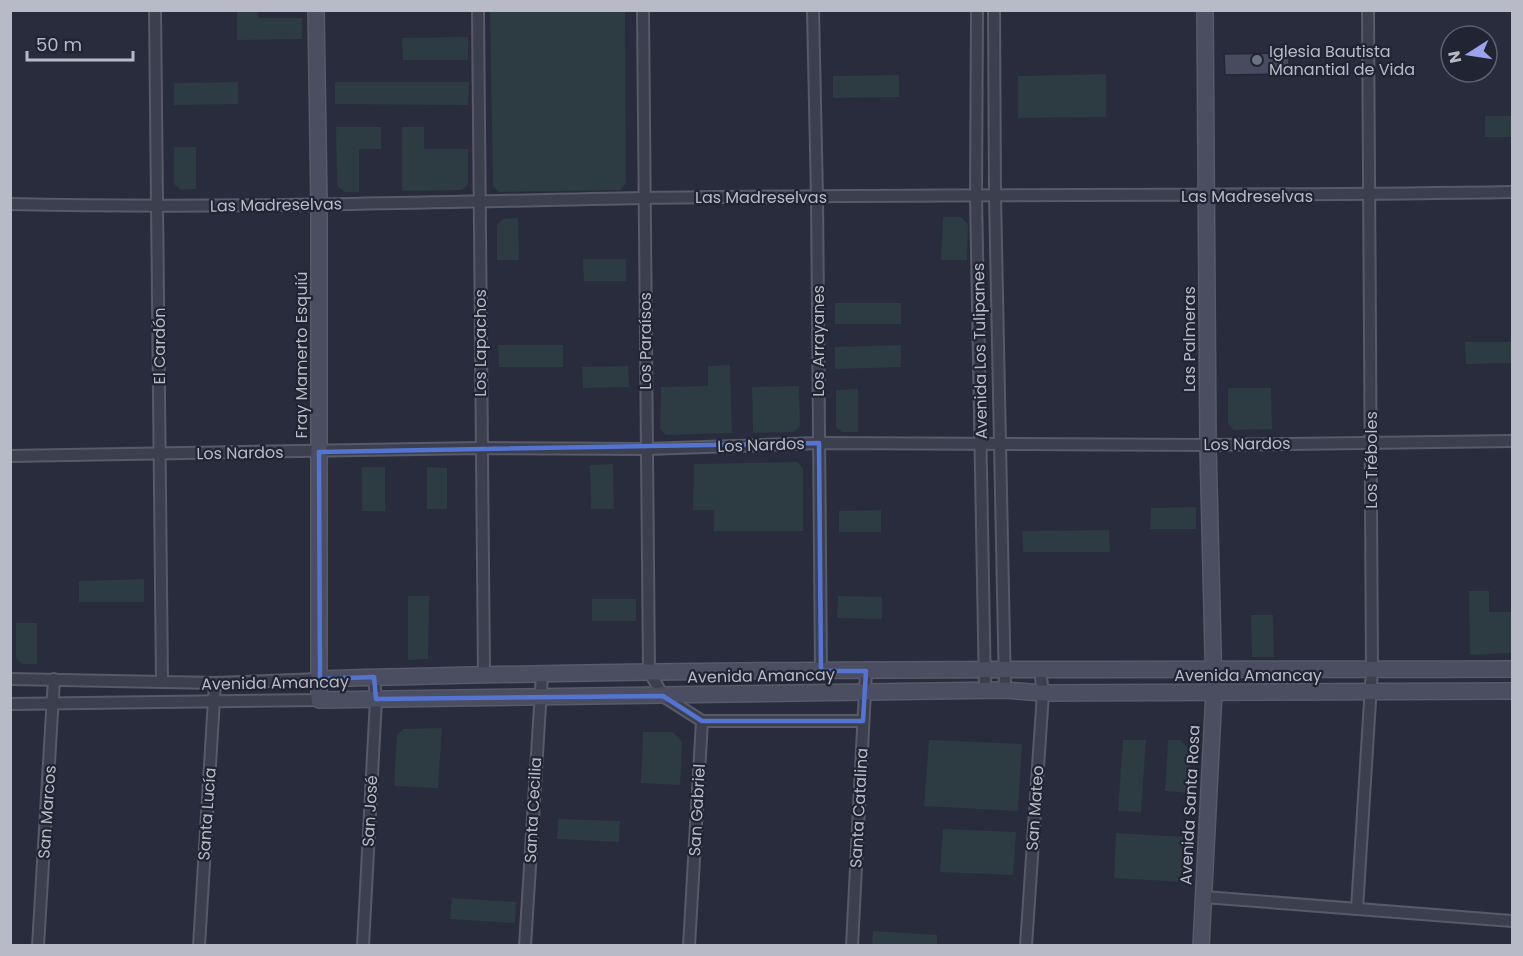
<svg xmlns="http://www.w3.org/2000/svg" width="1523" height="956" viewBox="0 0 1523 956" font-family="Poppins,sans-serif">
  <style>
    .green { fill: #2d3b42 }
    .building { fill: #484b5f; stroke: #232635; stroke-width: 1.5 }
    .lines { fill: none; stroke-linecap: round; stroke-linejoin: round }
    .street-casing { stroke: #575a68; stroke-width: 14 }
    .secondary-casing { stroke: #575a68; stroke-width: 18 }
    .street { stroke: #3c3f4e; stroke-width: 10 }
    .secondary { stroke: #4b4d60; stroke-width: 15 }
    .marked { fill: none; stroke: #5474d2; stroke-width: 4.5; stroke-linejoin: round }
    .worship-dot { fill: #6b7280; stroke: #212433; stroke-width: 2 }
    .labels { text-anchor: middle; dominant-baseline: central; stroke-width: 4.5; stroke-linejoin: round; paint-order: stroke }
    .poi-label { font-size: 16px; fill: #b9bac8; stroke: #212433; text-anchor: start }
    .street-label { font-size: 16px; fill: #b9bac8; stroke: #212433 }
  </style>
  <rect width="100%" height="100%" fill="#292c3d"/>
  <!-- green -->
  <g class="green">
    <polygon points="237,11 258,11 259,18 302,18 302,39 237,40"/>
    <polygon points="490,11 625,11 626,183 620,190 499,192 493,186"/>
    <polygon points="468,37 468,60 403,60 402,38"/>
    <polygon points="1106,74 1106,117 1018,118 1018,76"/>
    <polygon points="899,75 899,97 833,98 833,76"/>
    <polygon points="238,82 238,104 174,105 174,83"/>
    <polygon points="335,82 469,82 468,105 335,104"/>
    <rect x="1485" y="116" width="27" height="21"/>
    <polygon points="336,127 381,127 381,149 359,149 359,192 345,192 337,186"/>
    <polygon points="402,127 424,127 424,149 468,149 468,184 462,190 402,191"/>
    <polygon points="174,147 196,147 196,189 181,190 174,184"/>
    <polygon points="943,217 961,217 968,225 967,260 941,260"/>
    <polygon points="518,218 519,260 497,260 497,225 503,219"/>
    <polygon points="583,259 626,259 626,281 584,281"/>
    <rect x="835" y="303" width="66" height="21"/>
    <polygon points="1465,342 1512,342 1512,363 1466,364"/>
    <polygon points="498,345 563,345 563,367 499,367"/>
    <polygon points="901,345 901,367 835,369 835,347"/>
    <polygon points="730,365 732,433 666,435 660,429 661,387 708,386 708,366"/>
    <polygon points="628,366 629,387 583,388 582,367"/>
    <polygon points="799,386 800,426 794,432 753,433 752,387"/>
    <polygon points="1228,388 1271,388 1272,429 1234,430 1228,424"/>
    <polygon points="858,389 858,432 842,432 836,427 836,390"/>
    <polygon points="797,462 803,468 803,531 714,531 714,510 693,510 694,464"/>
    <polygon points="613,464 614,509 591,509 590,465"/>
    <rect x="362" y="467" width="23" height="44"/>
    <polygon points="427,467 447,468 447,509 427,509"/>
    <polygon points="1196,507 1196,529 1150,529 1151,508"/>
    <polygon points="881,510 881,532 839,532 839,511"/>
    <polygon points="1109,530 1110,552 1023,552 1022,531"/>
    <polygon points="144,579 144,602 79,602 79,581"/>
    <polygon points="1469,591 1489,591 1489,612 1511,612 1511,653 1470,655"/>
    <polygon points="408,596 429,596 428,659 408,660"/>
    <polygon points="838,596 882,597 882,619 837,618"/>
    <rect x="592" y="599" width="44" height="22"/>
    <polygon points="1251,615 1273,615 1274,657 1252,657"/>
    <polygon points="16,623 37,623 37,664 22,664 16,658"/>
    <polygon points="442,728 438,788 394,786 397,735 403,729"/>
    <polygon points="643,732 673,732 682,742 680,785 641,783"/>
    <polygon points="929,740 1022,744 1018,811 924,806"/>
    <polygon points="1123,740 1146,740 1141,812 1118,811"/>
    <polygon points="1168,740 1180,740 1191,751 1189,793 1165,791"/>
    <polygon points="558,819 620,821 619,842 557,839"/>
    <polygon points="943,829 1016,832 1013,875 940,872"/>
    <polygon points="1116,833 1186,837 1183,882 1114,878"/>
    <polygon points="452,898 516,902 515,923 450,919"/>
    <polygon points="873,931 937,935 937,945 872,945"/>
  </g>
  <!-- building -->
  <polygon class="building" points="1289,53 1289,74 1225,75 1224,54"/>
  <g class="lines">
    <defs>
      <g id="street">
        <polyline points="155,10 162,682"/>
        <polyline points="478,10 484,675"/>
        <polyline points="643,10 649,671 663,696 702,721 689,946"/>
        <polyline points="813,10 817,197 821,671"/>
        <polyline points="977,10 976,196 985,691"/>
        <polyline points="994,10 995,196 1005,690"/>
        <path d="M10,204C222,209 433,202 644,198C934,193 1223,197 1512,192"/>
        <polyline points="10,456 480,448 646,449 819,443 1208,445 1512,441"/>
        <polyline points="10,679 215,683 320,679"/>
        <polyline points="10,704 319,700"/>
        <polyline points="702,721 863,721"/>
        <polyline points="1204,897 1512,921"/>
        <polyline points="1357,909 1372,669 1368,10"/>
        <polyline points="38,946 54,679"/>
        <polyline points="199,946 215,683"/>
        <polyline points="363,946 376,699 374,677"/>
        <polyline points="525,946 542,674"/>
        <polyline points="852,946 866,671"/>
        <polyline points="1026,946 1043,693 1040,670"/>
      </g>
      <g id="secondary">
        <polyline points="316,10 319,205 319,700 1005,690 1043,693 1512,691"/>
        <path d="M320,679C717,667 1115,670 1512,669"/>
        <polyline points="1201,946 1214,692 1208,445 1205,10"/>
      </g>
    </defs>
    <!-- street casing -->
    <use href="#street" class="street-casing"/>
    <!-- secondary casing -->
    <use href="#secondary" class="secondary-casing"/>
    <!-- street -->
    <use href="#street" class="street"/>
    <!-- secondary -->
    <use href="#secondary" class="secondary"/>
  </g>
  <!-- marked area -->
  <path class="marked" d="M819,443L821,671H866L863,721H702L663,696L376,699L374,677L320,679L319,452Z"/>
  <!-- markers -->
  <circle class="worship-dot" cx="1257" cy="60" r="6"/>
  <g class="labels">
    <!-- poi labels -->
    <g class="poi-label">
      <text x="1269" y="51">Iglesia Bautista<tspan x="1269" dy="18">Manantial de Vida</tspan></text>
    </g>
    <!-- street labels -->
    <g class="street-label">
      <text x="1247" y="196">Las Madreselvas</text>
      <text x="761" y="197">Las Madreselvas</text>
      <text transform="translate(276 205) rotate(-1)">Las Madreselvas</text>
      <text transform="translate(1189 339) rotate(-90)">Las Palmeras</text>
      <text transform="translate(645 341) rotate(-90)">Los Paraísos</text>
      <text transform="translate(818 341) rotate(-90)">Los Arrayanes</text>
      <text transform="translate(480 343) rotate(-90)">Los Lapachos</text>
      <text transform="translate(159 346) rotate(-90)">El Cardón</text>
      <text transform="translate(980 351) rotate(-91)">Avenida Los Tulipanes</text>
      <text transform="translate(301 355) rotate(-90)">Fray Mamerto Esquiú</text>
      <text transform="translate(1247 444) rotate(-1)">Los Nardos</text>
      <text transform="translate(761 445) rotate(-2)">Los Nardos</text>
      <text transform="translate(240 453) rotate(-1)">Los Nardos</text>
      <text transform="translate(1371 460) rotate(-90)">Los Tréboles</text>
      <text x="1248" y="675">Avenida Amancay</text>
      <text transform="translate(761 676) rotate(-1)">Avenida Amancay</text>
      <text transform="translate(275 683) rotate(-1)">Avenida Amancay</text>
      <text transform="translate(1190 805) rotate(-87)">Avenida Santa Rosa</text>
      <text transform="translate(859 808) rotate(-87)">Santa Catalina</text>
      <text transform="translate(1035 808) rotate(-86)">San Mateo</text>
      <text transform="translate(533 810) rotate(-87)">Santa Cecilia</text>
      <text transform="translate(697 810) rotate(-87)">San Gabriel</text>
      <text transform="translate(370 811) rotate(-87)">San José</text>
      <text transform="translate(47 812) rotate(-86)">San Marcos</text>
      <text transform="translate(207 814) rotate(-86)">Santa Lucía</text>
    </g>
  </g>
  <!-- border -->
  <rect width="1523" height="956" fill="none" stroke="#b9bac8" stroke-width="24"/>
  <!-- north arrow -->
  <g transform="translate(1469 54) rotate(258)"><circle r="28" fill="#212433" stroke="#5e606f" stroke-width="1.5"/>
  <path d="M0-4.5L10 22L0 15L-10 22Z" fill="#9aa3ec"/>
  <text y="-9" font-size="16" font-weight="bold" text-anchor="middle" fill="#b9bac8">N</text>
  </g>
  <!-- scale -->
  <path d="M27 51v9h106v-9" fill="none" stroke="#b9bac8" stroke-width="3"/>
  <text x="36" y="51" font-size="18" fill="#b9bac8" stroke="#212433" stroke-width="4.5" paint-order="stroke">50 m</text>
</svg>
